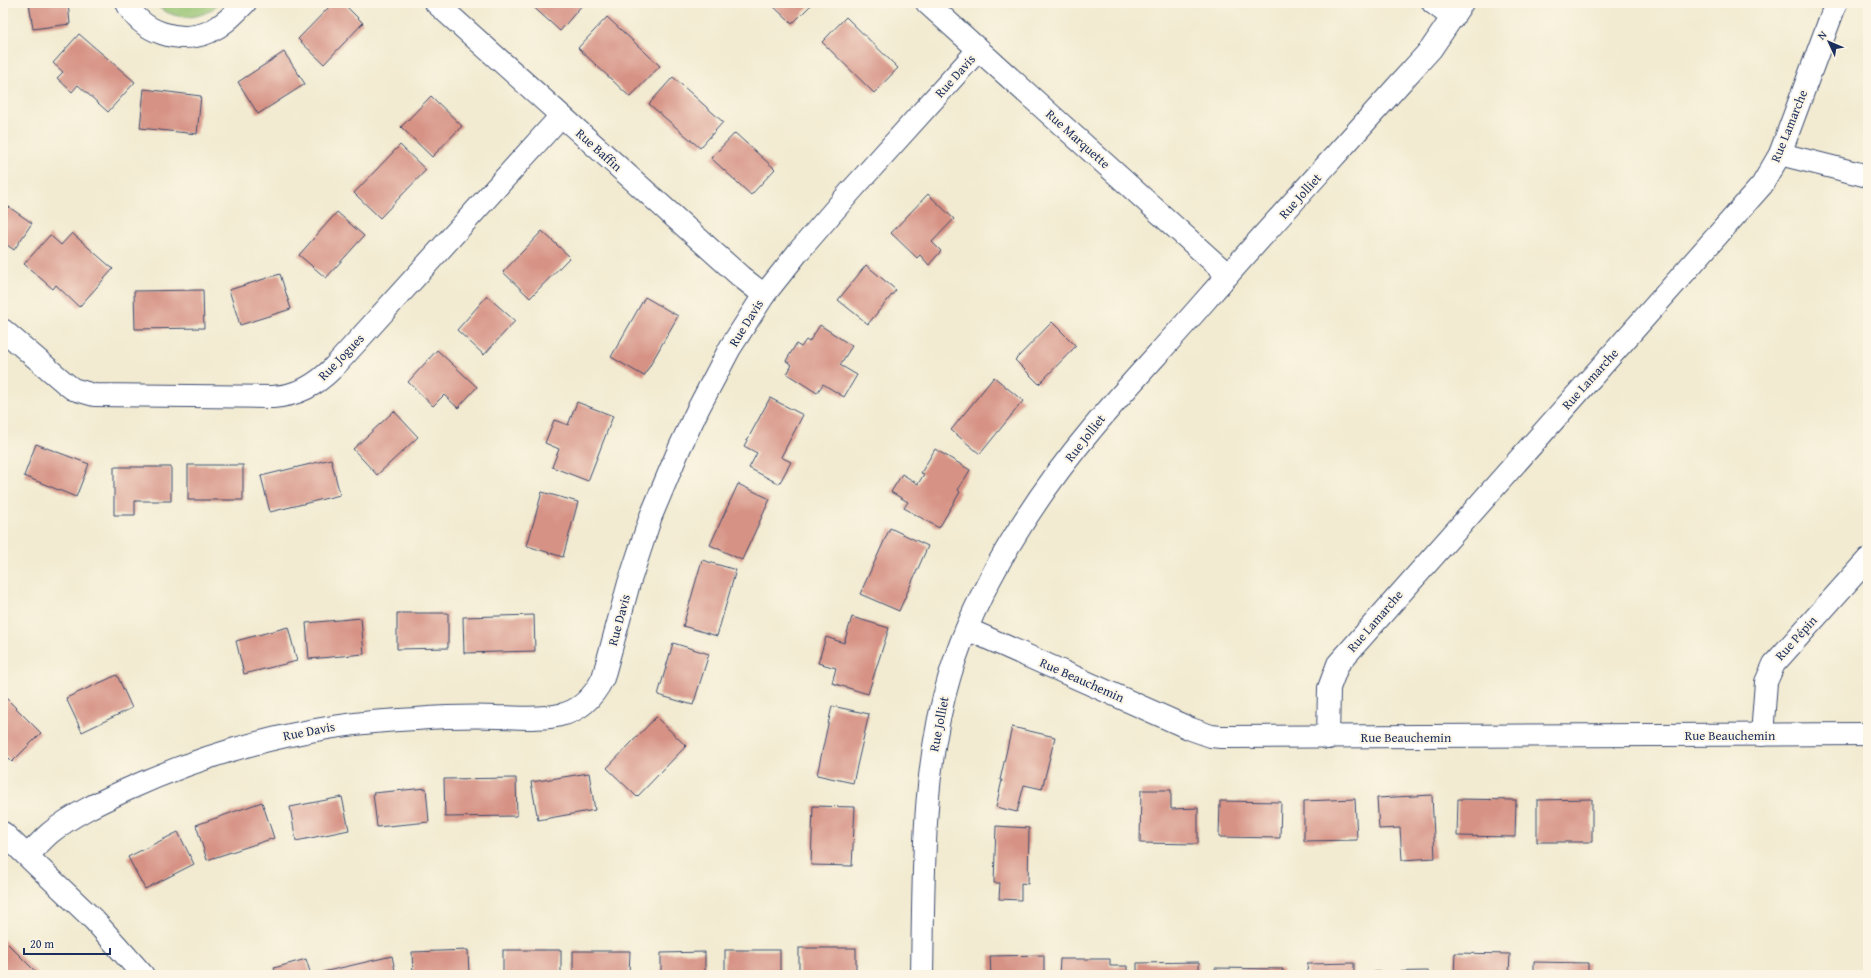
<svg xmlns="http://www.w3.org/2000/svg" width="1871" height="978" viewBox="0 0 1871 978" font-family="'Gentium Book Plus',serif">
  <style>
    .green { fill: #95c371; stroke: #587968 }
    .building { fill: #d69284 }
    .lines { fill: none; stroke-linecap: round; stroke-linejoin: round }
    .minor-casing { stroke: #3b4b6f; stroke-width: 24 }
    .minor { stroke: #fff; stroke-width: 22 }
    .labels { text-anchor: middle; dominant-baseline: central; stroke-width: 4; stroke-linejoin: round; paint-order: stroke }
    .street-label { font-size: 13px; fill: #1b2f5e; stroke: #fcf5e5 }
  </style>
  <rect width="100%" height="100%" fill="#fcf5e5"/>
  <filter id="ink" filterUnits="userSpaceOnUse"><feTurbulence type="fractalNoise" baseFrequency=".025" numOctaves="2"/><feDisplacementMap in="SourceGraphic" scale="8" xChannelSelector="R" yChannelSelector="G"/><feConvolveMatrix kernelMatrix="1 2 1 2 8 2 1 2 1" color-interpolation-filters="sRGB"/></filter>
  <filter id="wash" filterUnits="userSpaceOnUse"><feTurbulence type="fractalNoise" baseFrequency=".012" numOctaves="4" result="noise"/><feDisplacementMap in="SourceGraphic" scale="16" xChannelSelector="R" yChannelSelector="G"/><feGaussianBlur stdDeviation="0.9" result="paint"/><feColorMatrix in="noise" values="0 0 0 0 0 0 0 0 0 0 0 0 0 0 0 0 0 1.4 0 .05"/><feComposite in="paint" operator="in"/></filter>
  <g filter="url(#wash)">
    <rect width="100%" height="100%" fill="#f2ebd1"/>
    <!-- green -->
    <path class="green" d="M154,3H219C202,22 171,21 154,3Z"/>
    <g id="blocks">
      <!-- building -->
      <g class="building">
        <polygon points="29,3 68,3 70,24 33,29"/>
        <polygon points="333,3 343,3 363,23 324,64 298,39"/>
        <polygon points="529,3 581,3 583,4 560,31"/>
        <polygon points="770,3 813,3 792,24"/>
        <polygon points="607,17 660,66 630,97 578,48"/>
        <polygon points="846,17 898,68 874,93 822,42"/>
        <polygon points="79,34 135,82 108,112 78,85 72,92 57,78 63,72 53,63"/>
        <polygon points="284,52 305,84 258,114 238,82"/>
        <polygon points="673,77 723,122 700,148 649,104"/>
        <polygon points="144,89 201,96 197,134 140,128"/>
        <polygon points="431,96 462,126 432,157 401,127"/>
        <polygon points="735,133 775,169 751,195 711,158"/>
        <polygon points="400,145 426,170 380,218 354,193"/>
        <polygon points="928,194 954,219 932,242 941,251 929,265 920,255 917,258 891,233"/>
        <polygon points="3,203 32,223 14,250 3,242"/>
        <polygon points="337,212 364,236 326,278 299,255"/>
        <polygon points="542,231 570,257 530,298 503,272"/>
        <polygon points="72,233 113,269 79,307 56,285 53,289 24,264 50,235 61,245"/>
        <polygon points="866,265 896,290 868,324 838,300"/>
        <polygon points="280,274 291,309 240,325 229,290"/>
        <polygon points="203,290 204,328 135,329 134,291"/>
        <polygon points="487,296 515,321 484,355 457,330"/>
        <polygon points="645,297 678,316 644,376 611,357"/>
        <polygon points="1052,322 1076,346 1039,384 1015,360"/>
        <polygon points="820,325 852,346 840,365 857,375 844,397 823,384 817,393 787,374 792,365 786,361 796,344 801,347 806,340 809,342"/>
        <polygon points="437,350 477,387 458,408 444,395 433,406 408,382"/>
        <polygon points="994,377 1023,401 980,454 951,430"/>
        <polygon points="770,398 803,415 781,457 791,462 779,484 749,468 757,453 744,446"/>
        <polygon points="577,402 613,416 588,481 552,467 559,449 545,443 554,420 568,425"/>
        <polygon points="394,411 418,437 377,475 353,449"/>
        <polygon points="36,444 89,464 76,497 24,476"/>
        <polygon points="935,449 970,470 958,490 960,492 939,528 904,508 908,502 891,492 902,474 918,484 924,474 921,473"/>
        <polygon points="331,459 340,495 270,512 261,476"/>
        <rect x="188" y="465" width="55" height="35"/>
        <polygon points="114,467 171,467 171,501 135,501 135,515 114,515"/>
        <polygon points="738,484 770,499 742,560 710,545"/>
        <polygon points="542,492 578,502 563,557 527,546"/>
        <polygon points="890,528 928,546 899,611 860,594"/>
        <polygon points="702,560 736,570 717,636 683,626"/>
        <polygon points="397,613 448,613 448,648 397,649"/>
        <polygon points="534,615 535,651 464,653 463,617"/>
        <polygon points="852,617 889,628 868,694 832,683 836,668 818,663 826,637 844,643"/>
        <polygon points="361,618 364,654 309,659 306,623"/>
        <polygon points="288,627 297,661 244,674 236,641"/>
        <polygon points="673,643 709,654 693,705 658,695"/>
        <polygon points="117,675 132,708 82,732 66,698"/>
        <polygon points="3,695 41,733 12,762 3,753"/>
        <polygon points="832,706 869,714 853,783 817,775"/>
        <polygon points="656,717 686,746 637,797 607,768"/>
        <polygon points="1012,727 1055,737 1042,789 1024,785 1017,812 996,807 1002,780 1000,780"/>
        <polygon points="589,773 595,810 538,820 531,782"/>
        <polygon points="516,778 517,816 445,817 444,779"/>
        <polygon points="426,788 429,822 377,827 373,793"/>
        <polygon points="1141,790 1171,790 1171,809 1198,808 1198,844 1140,843"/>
        <polygon points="1432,795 1435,858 1402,860 1400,828 1379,829 1377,798"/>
        <polygon points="342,797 349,830 296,841 290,807"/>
        <polygon points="1355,799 1357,840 1304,841 1304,801"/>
        <polygon points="1458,799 1516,800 1515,837 1457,836"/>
        <polygon points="1592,799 1592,842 1537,842 1537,800"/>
        <polygon points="1220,801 1281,802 1280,838 1219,837"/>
        <polygon points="262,802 274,838 207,860 196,825"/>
        <polygon points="813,806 855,807 852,866 811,865"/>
        <polygon points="996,826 1029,828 1028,884 1021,883 1021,900 999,899 1000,883 994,883"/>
        <polygon points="178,832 194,864 145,889 128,857"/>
        <polygon points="3,939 39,975 3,975"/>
        <rect x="799" y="948" width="57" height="27"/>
        <polygon points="468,950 469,975 413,975 412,952"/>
        <rect x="503" y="950" width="58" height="25"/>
        <rect x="725" y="950" width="55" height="25"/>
        <polygon points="573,951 630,951 629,975 573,975"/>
        <polygon points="705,952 705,975 661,975 661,953"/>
        <polygon points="1455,953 1510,954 1509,975 1454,975"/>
        <polygon points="1044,955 1044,975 991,975 990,956"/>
        <polygon points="392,956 396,975 324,975 323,972"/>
        <polygon points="306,959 311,975 277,975 274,968"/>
        <polygon points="1060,959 1110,959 1110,966 1127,966 1127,975 1059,975"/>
        <polygon points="1199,962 1199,975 1137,975 1137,963"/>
        <polygon points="1534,962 1588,963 1588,975 1534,975"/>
        <polygon points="1354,963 1354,975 1308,975 1307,964"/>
        <polygon points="1215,968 1283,969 1282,975 1215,975"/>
        <polygon points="1428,971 1429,975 1374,975 1374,972"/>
      </g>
    </g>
  </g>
  <g filter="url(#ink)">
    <use href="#blocks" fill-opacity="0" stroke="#3b4b6f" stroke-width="1"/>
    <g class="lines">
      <defs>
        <g id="minor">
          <path d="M127,3C141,33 180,44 209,32C224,25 234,14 245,3"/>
          <polyline points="436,3 740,276 764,295"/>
          <polyline points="927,3 1228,275"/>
          <polyline points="1433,3 1453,18"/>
          <polyline points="1780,154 1868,176"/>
          <path d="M3,330L65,383L73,389L94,395L273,397C298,395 315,386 333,368L561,116"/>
          <polyline points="967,629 1191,729 1211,736 1221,737 1868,734"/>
          <polyline points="1762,735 1766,682 1774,664 1868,559"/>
          <polyline points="1328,738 1329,688 1338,664 1762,185 1780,154 1836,3"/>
          <polyline points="3,833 94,920 143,975"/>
          <path d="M28,855C35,848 42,840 50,833C72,815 100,802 126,790C218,748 315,723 416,719C443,717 470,716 497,717C517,717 540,720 560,715C580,711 594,696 603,678L629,583L651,516L680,447L698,409L730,348L764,295L799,251L850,192L979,49"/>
          <path d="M922,975C924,876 921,771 950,675C976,588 1034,498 1092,429C1128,385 1167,345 1204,302C1269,228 1336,155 1402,81L1431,49L1462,3"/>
        </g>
      </defs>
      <!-- minor casing -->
      <use href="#minor" class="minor-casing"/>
      <!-- minor -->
      <use href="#minor" class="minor"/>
    </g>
  </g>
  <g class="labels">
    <!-- street labels -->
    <g class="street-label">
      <text transform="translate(955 76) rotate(-48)">Rue Davis</text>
      <text transform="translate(1789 126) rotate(-68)">Rue Lamarche</text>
      <text transform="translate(1078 139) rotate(42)">Rue Marquette</text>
      <text transform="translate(599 150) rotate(42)">Rue Baffin</text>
      <text transform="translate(1300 196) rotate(-48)">Rue Jolliet</text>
      <text transform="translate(746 323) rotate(-58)">Rue Davis</text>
      <text transform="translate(341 357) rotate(-46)">Rue Jogues</text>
      <text transform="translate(1590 379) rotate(-48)">Rue Lamarche</text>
      <text transform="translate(1085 438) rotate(-52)">Rue Jolliet</text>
      <text transform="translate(619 620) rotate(-75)">Rue Davis</text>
      <text transform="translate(1375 621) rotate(-49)">Rue Lamarche</text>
      <text transform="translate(1796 638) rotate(-48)">Rue Pépin</text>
      <text transform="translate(1082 680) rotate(24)">Rue Beauchemin</text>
      <text transform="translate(939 724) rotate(-79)">Rue Jolliet</text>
      <text transform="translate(309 731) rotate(-11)">Rue Davis</text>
      <text x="1730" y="735">Rue Beauchemin</text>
      <text x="1406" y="737">Rue Beauchemin</text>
    </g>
  </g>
  <!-- margin -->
  <rect width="1871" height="978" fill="none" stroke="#fcf5e5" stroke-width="16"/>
  <!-- north arrow -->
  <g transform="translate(1829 42) rotate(314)" stroke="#fcf5e5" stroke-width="3" paint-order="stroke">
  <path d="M0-3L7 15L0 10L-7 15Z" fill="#1b2f5e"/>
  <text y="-6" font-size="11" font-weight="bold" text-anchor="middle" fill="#1b2f5e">N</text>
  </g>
  <!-- scale -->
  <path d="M24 948v6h86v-6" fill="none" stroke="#1b2f5e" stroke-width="2"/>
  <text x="30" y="948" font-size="12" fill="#1b2f5e" stroke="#fcf5e5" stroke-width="3" paint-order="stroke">20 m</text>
</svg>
